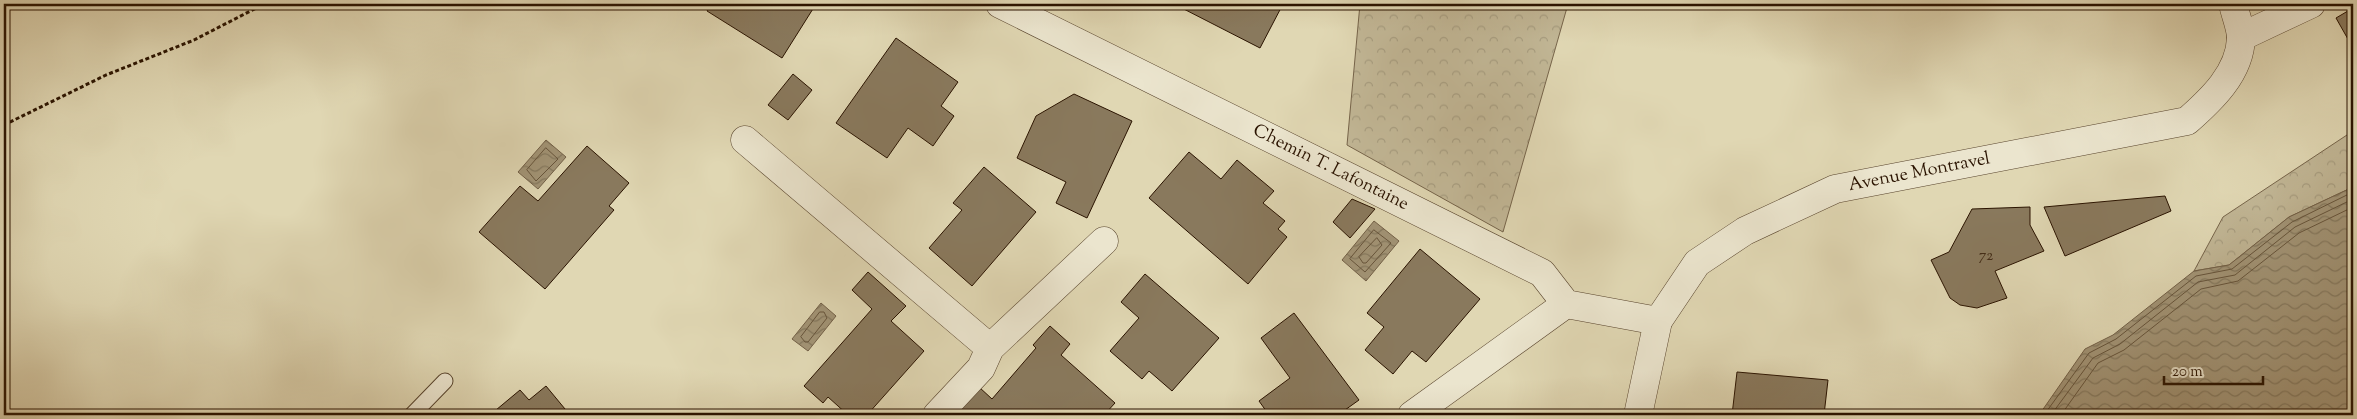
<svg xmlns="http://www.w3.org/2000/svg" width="2357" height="419" viewBox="0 0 2357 419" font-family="'Sorts Mill Goudy',serif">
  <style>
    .forest { fill: url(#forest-crowns); stroke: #76644a }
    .water { fill: url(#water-waves); stroke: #726047 }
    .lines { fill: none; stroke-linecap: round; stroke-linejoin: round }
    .shore { stroke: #66543b; stroke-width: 1 }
    .building { fill: #89795d; stroke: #2a1300 }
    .lane-casing { stroke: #58442d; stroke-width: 17 }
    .street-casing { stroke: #58442d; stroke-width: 29 }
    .path { stroke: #2a1300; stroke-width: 3; stroke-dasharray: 4 2.5; stroke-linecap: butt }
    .lane { stroke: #ebe5ce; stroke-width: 15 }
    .street { stroke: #ebe5ce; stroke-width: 28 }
    .labels { text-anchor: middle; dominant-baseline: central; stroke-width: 4; stroke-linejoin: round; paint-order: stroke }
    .number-label { font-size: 15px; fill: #422c17 }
    .street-label { font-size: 18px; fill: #2a1300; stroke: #ebe5ce }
  </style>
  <defs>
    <pattern id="forest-crowns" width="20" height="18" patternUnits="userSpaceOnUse" patternTransform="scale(1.25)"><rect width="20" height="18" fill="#c1b695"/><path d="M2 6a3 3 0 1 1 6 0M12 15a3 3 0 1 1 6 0" fill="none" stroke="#a69c7f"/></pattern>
    <pattern id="water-waves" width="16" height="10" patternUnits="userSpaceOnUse" patternTransform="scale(1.25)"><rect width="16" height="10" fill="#a29476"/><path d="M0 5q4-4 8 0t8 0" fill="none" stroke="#84785e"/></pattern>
  </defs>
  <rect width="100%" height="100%" fill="#e0d7b3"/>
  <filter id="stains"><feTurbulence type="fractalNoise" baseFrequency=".004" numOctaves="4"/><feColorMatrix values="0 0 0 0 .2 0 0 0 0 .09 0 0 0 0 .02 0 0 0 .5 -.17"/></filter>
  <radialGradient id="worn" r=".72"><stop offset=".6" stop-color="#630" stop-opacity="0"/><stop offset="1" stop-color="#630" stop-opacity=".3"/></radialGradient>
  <!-- forest -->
  <g class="forest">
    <polygon points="1360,4 1568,4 1503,232 1347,145"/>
    <polygon points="2353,131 2353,187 2289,217 2229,265 2194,271 2223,217"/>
  </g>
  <!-- water -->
  <g class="water">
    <polygon points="546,140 566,157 538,189 518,172"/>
    <polygon points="2353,187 2353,415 2039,415 2085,349 2113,335 2194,271 2229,265 2289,217"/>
    <polygon points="1374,221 1399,241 1366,281 1342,260"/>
    <polygon points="821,303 836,316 808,351 792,339"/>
  </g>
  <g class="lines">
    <!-- shore -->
    <g class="shore">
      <polygon points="546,148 558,159 536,181 527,170"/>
      <polygon points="1374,230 1391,243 1365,272 1350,259"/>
      <polygon points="1377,238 1382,245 1366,263 1363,263 1359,257"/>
      <polygon points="820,312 824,312 827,318 808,342 805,342 801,337"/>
      <polyline points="2044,415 2089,353 2116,339 2196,276 2232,269 2292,222 2353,192"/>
      <polyline points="2051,415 2093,358 2120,344 2198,282 2235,275 2295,227 2353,199"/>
      <polyline points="2061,415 2098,363 2124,350 2201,289 2238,281 2299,233 2353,207"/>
    </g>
  </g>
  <!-- building -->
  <g class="building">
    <polygon points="711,4 816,4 782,58 707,11"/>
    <polygon points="1174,4 1283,4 1260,48"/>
    <polygon points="2353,8 2353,48 2336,18"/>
    <polygon points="896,38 958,82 941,106 954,116 933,146 908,128 887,158 836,123"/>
    <polygon points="793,74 812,90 788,120 768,105"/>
    <polygon points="1074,94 1132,121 1087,218 1056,203 1066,182 1017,158 1036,116"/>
    <polygon points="587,146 629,183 609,206 614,210 545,289 479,232 520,186 538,201"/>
    <polygon points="1189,152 1221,179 1237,160 1274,191 1263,203 1285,221 1278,229 1287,237 1248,284 1149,198"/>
    <polygon points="984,167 1036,212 972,286 929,248 962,210 953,203"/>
    <polygon points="2165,196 2171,211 2065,256 2044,207"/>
    <polygon points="1352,199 1375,209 1350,238 1333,222"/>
    <polygon points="2030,207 2030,225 2044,251 1995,271 2007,298 1977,308 1960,305 1950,298 1931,260 1949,252 1972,209"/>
    <polygon points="1420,249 1480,299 1426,362 1412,351 1393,374 1365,350 1384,327 1367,313"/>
    <polygon points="868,272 906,306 891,321 924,351 867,415 848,415 828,397 823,403 804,386 872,309 852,290"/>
    <polygon points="1145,274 1219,338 1172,391 1149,371 1142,379 1110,351 1139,318 1121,302"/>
    <polygon points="1294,313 1359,400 1338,415 1269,415 1259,401 1290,378 1261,338"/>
    <polygon points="1050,326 1070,344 1061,355 1115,403 1104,415 955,415 979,387 992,399 1036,348 1033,345"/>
    <polygon points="1737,372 1828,380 1824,415 1732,415"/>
    <polygon points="546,386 570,415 490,415 520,390 529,400"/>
  </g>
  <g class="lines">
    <defs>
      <polyline id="lane" points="412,415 445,381"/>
      <g id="street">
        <path id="s1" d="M1000,4L1542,273L1566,304L1658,321"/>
        <polyline points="2241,37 2311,4"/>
        <polyline points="745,140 990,348"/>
        <polyline points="937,415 981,368 990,348 1104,241"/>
        <polyline points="1412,415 1566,304"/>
        <path id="s2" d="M1638,415L1658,321L1697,263L1745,231L1835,189L2187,121C2211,100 2240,73 2241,38C2241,28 2235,14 2233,4"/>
      </g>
    </defs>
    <!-- lane casing -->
    <use href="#lane" class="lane-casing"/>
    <!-- street casing -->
    <use href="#street" class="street-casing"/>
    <!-- path -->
    <polyline class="path" points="4,125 106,75 194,40 264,4"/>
    <!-- lane -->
    <use href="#lane" class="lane"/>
    <!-- street -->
    <use href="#street" class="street"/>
  </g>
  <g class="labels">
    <!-- number labels -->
    <g class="number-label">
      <text x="1986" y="256">72</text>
    </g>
    <!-- street labels -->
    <g class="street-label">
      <text stroke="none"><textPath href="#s1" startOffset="369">Chemin T. Lafontaine</textPath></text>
      <text stroke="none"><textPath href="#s2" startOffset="409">Avenue Montravel</textPath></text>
    </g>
  </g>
  <!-- margin -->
  <rect width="2357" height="419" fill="none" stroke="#e0d7b3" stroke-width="20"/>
  <rect x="5" y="5" width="2347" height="409" fill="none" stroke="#2a1300" stroke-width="2.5"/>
  <rect x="10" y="10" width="2337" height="399" fill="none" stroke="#2a1300"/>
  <!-- scale -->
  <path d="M2164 376v8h99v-8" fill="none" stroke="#2a1300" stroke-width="2.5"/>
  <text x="2172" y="376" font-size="15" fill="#2a1300" stroke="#ebe5ce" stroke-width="4" paint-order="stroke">20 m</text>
  <rect width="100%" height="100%" filter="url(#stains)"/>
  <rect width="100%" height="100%" fill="url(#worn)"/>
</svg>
